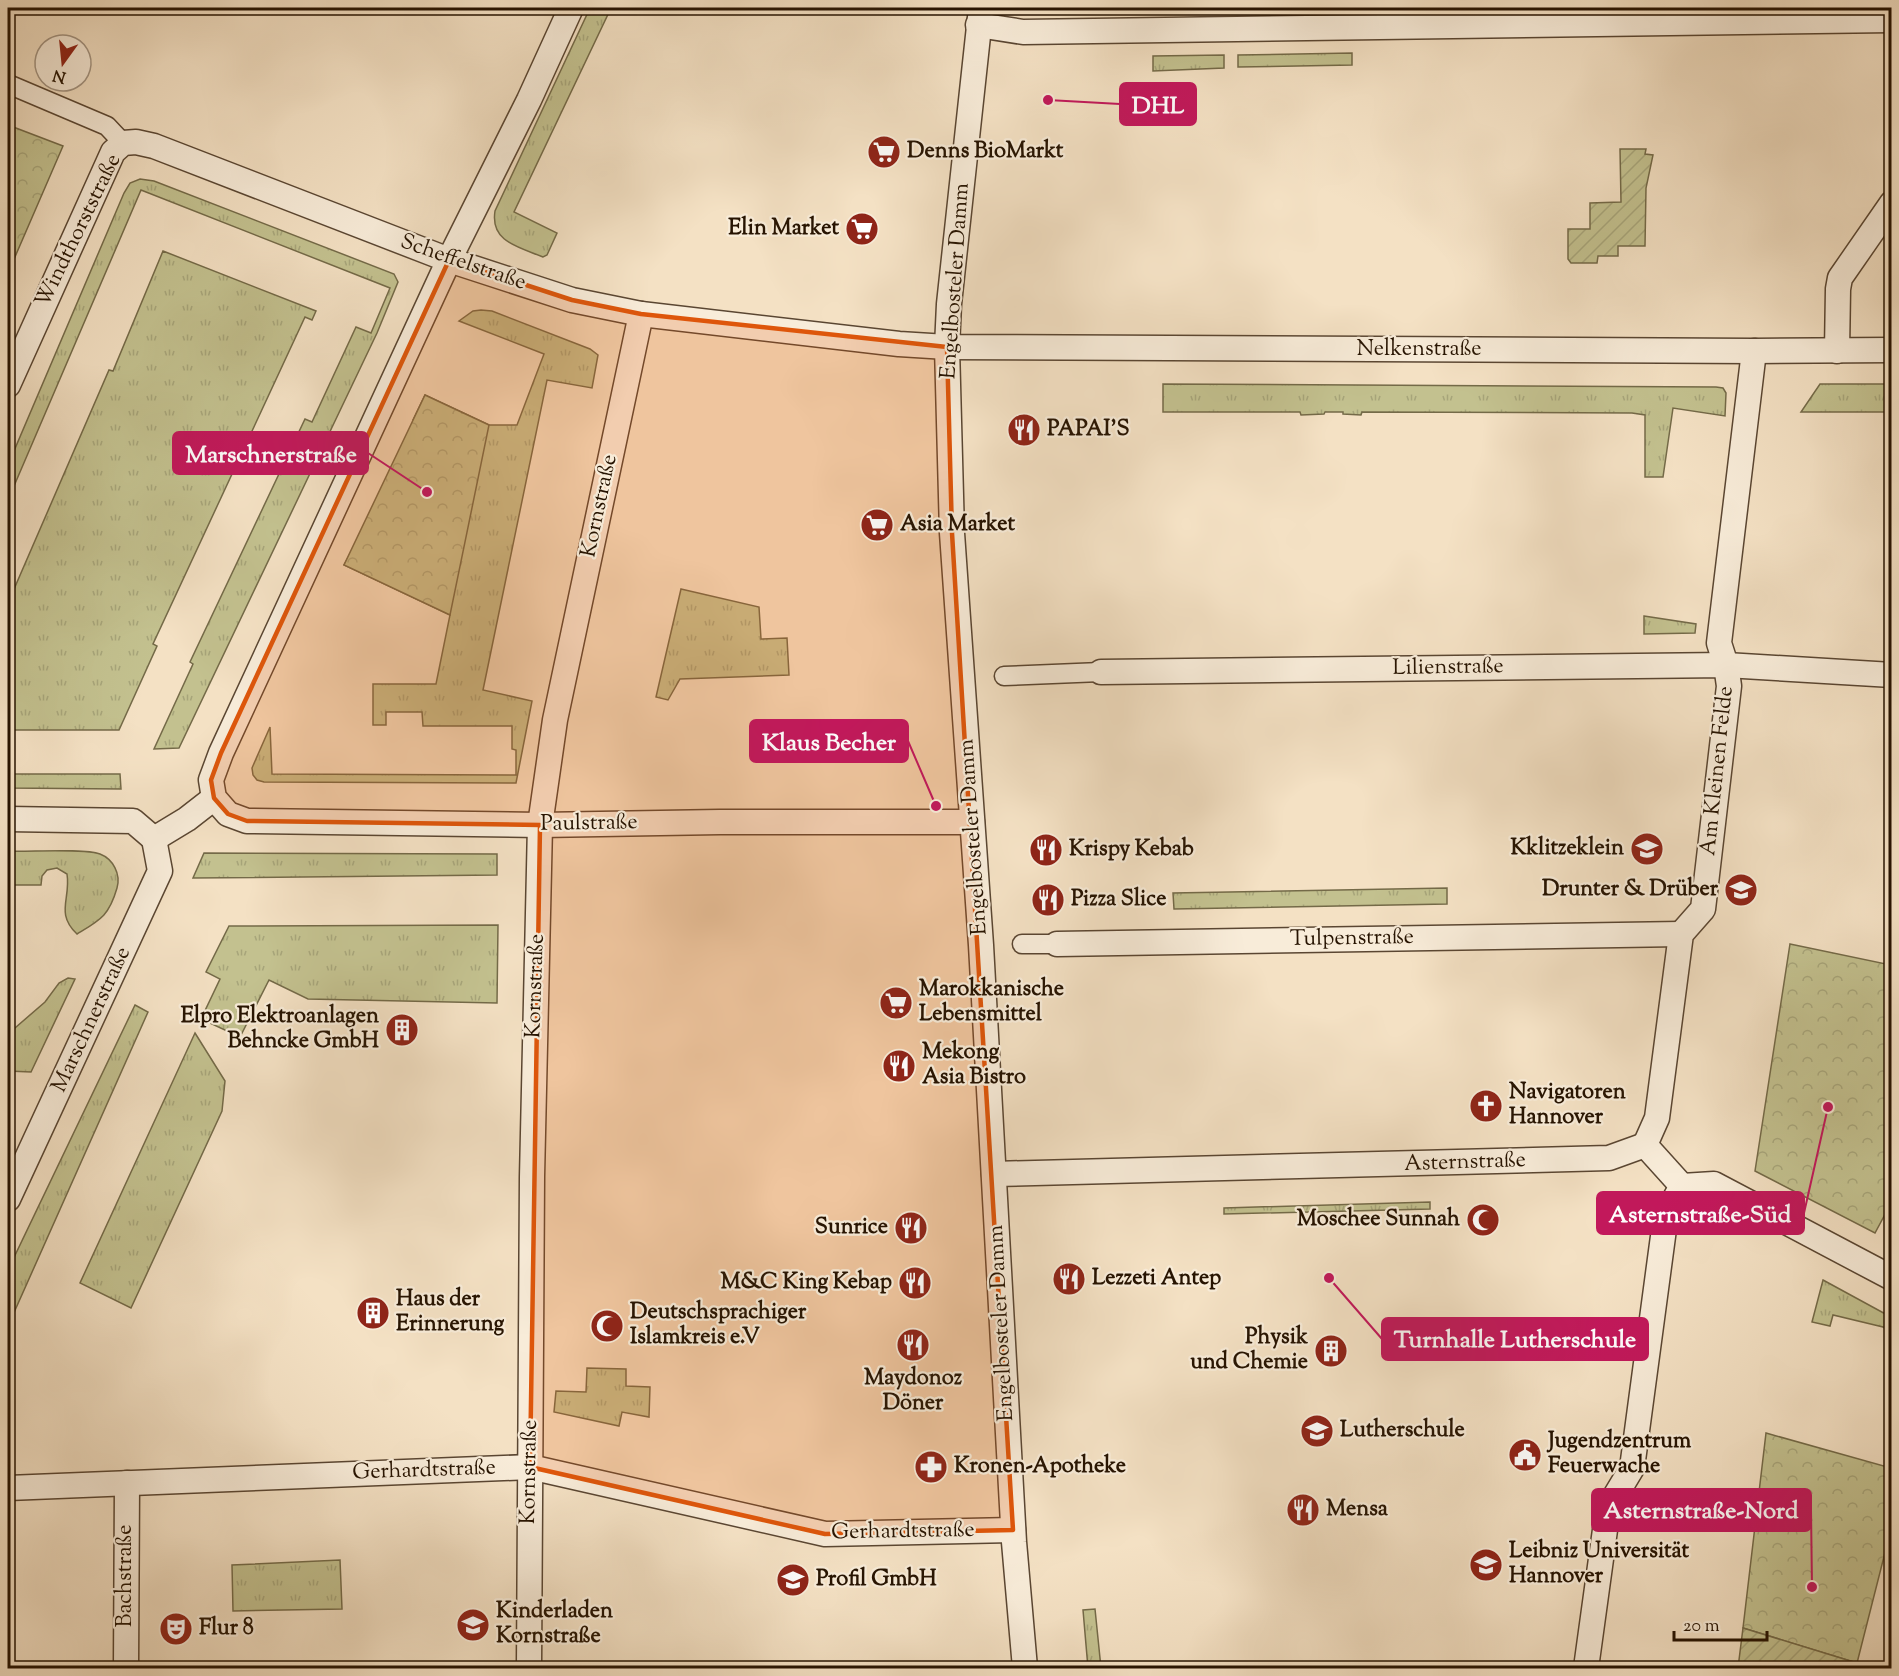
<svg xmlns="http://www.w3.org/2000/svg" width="1899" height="1676" viewBox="0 0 1899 1676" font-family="'Sorts Mill Goudy',serif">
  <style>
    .grass { fill: url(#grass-tufts); stroke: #746a48; stroke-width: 1.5 }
    .park { fill: url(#park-crowns); stroke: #746a48; stroke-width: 1.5 }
    .garden { fill: url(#garden-furrows); stroke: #746a48; stroke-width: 1.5 }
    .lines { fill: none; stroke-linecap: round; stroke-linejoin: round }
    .pedestrian-casing { stroke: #5a4632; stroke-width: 21 }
    .minor-casing { stroke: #5a4632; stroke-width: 27 }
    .pedestrian { stroke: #f8ecd9; stroke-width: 18 }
    .minor { stroke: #f8ecd9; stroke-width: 24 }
    .marked { fill: #de560b; fill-opacity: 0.2; stroke: #de560b; stroke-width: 4.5; stroke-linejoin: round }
    .labels { text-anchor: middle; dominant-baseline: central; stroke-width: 4.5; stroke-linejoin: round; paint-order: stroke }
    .poi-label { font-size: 22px; font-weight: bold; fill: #261301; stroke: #f8ecd9; text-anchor: start }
    .street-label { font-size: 22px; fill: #261301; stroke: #f8ecd9 }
    .leader { fill: none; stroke: #c2185b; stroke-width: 2 }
    .callout-dot { fill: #c2185b; stroke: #f8ecd9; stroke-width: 2 }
    .callout { fill: #c2185b; stroke: #c2185b; stroke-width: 2 }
    .callout-label { font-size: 24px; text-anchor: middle; font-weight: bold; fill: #fff }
  </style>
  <defs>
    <pattern id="grass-tufts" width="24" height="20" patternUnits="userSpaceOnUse" patternTransform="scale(1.5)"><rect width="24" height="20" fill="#c3c18f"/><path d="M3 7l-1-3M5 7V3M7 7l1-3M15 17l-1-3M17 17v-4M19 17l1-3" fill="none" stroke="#a7a57a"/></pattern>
    <pattern id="park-crowns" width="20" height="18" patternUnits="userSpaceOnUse" patternTransform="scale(1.5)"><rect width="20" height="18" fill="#c3c18f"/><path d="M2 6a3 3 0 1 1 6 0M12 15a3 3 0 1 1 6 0" fill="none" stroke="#a7a57a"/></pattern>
    <pattern id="garden-furrows" width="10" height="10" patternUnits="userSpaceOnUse" patternTransform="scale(1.5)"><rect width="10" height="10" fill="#c3c18f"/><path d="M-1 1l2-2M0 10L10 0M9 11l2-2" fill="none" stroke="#a7a57a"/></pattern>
  </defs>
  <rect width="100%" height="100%" fill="#f4e1c4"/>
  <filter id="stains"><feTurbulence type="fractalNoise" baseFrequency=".00333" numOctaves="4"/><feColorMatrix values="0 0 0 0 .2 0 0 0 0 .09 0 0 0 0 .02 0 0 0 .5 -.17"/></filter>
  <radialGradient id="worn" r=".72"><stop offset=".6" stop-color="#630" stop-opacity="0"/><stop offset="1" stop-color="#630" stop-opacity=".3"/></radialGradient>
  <!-- grass -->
  <g class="grass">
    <path d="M590,8H611L514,212L557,233L547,255L543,257C519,247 490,242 495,211Z"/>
    <polygon points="1352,53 1352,65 1238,67 1238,55"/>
    <polygon points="1224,55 1224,68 1153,71 1153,56"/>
    <polygon points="140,179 154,181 394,274 398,282 377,333 179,748 154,749 193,664 190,662 305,419 312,422 356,327 371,333 390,288 141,190 8,500 8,465 124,193 130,183"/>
    <polygon points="163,251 316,311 312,320 305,317 153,644 157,646 119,730 8,730 8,603 109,370 113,371"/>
    <polygon points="481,310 492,311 590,349 598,355 592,388 547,380 483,690 532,701 516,783 264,782 257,780 253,775 252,768 270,727 272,774 516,775 516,750 512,749 512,726 423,726 422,712 386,712 386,725 373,725 373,684 436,684 450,615 344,565 423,425 413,420 425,395 489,425 517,425 544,354 459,321 473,311"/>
    <polygon points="1163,384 1716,387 1723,388 1726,393 1725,416 1673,408 1663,477 1645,477 1645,415 1632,413 1362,412 1361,415 1343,414 1343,412 1325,412 1324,414 1301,415 1300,412 1163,412"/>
    <polygon points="1820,384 1891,384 1891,412 1801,412"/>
    <polygon points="681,589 759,607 761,639 787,638 789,675 680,679 668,700 656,697"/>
    <polygon points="1644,616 1696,624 1695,633 1644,634"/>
    <polygon points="8,774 120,774 121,789 8,788"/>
    <path d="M8,851C28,852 84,848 100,854C113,859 121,874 117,888C109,916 100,920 77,934C55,913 71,899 67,874L57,868L47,870L42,876L41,885H14L8,882Z"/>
    <polygon points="204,853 497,854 497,875 193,878"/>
    <polygon points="1447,888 1447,904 1174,909 1173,893"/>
    <polygon points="498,925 497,1003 308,999 269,980 240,1037 201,1019 220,979 206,972 229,926"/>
    <polygon points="68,978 75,979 31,1072 8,1071 8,1034 45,1002 59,983"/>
    <polygon points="135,1005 148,1012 8,1326 8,1270"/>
    <polygon points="195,1033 225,1081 222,1111 131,1308 80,1283"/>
    <polygon points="1430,1202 1430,1209 1224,1214 1224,1208"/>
    <polygon points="1823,1280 1891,1317 1891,1332 1883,1327 1833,1315 1830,1326 1812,1322"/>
    <polygon points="587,1368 626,1369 626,1386 650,1387 649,1417 622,1412 619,1426 554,1412 556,1391 586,1392"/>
    <polygon points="340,1560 342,1609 233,1611 232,1565"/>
    <polygon points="1095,1609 1101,1668 1088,1668 1083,1610"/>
  </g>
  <!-- park -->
  <g class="park">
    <polygon points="8,125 63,146 8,273"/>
    <polygon points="425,395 489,425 450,615 344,565"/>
    <polygon points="1790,944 1891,965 1891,1203 1875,1233 1755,1171"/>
    <polygon points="1766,1433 1891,1468 1891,1529 1857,1663 1743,1628"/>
  </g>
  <!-- garden -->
  <g class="garden">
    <polygon points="1620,149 1646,149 1645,154 1653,155 1646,188 1645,246 1618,246 1618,256 1598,256 1597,263 1571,263 1568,259 1568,229 1590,229 1590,203 1621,202"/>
    <polygon points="1743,1628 1857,1663 1855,1668 1738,1668"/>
  </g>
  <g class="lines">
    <defs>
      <g id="pedestrian">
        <polyline points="8,84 107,126 123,143"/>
        <polyline points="1004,676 1101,672"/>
        <polyline points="1022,944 1057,944"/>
      </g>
      <g id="minor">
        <polyline points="571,8 529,100 449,260 221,753 211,780 214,798 228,814 247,821 540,825 720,822 972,822"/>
        <polyline points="981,8 949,304 947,347 952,533 981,945 1014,1542 1025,1668"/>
        <polyline points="978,25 1023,32 1892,20"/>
        <polyline points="1837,351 1838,289 1840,278 1892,203"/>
        <polyline points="8,385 113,152 123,143 136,142 154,146 449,260 572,300 641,314 899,344 947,347 1754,351 1892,350"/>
        <polyline points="1101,672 1726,665 1892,675"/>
        <polyline points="8,819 133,821 154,839"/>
        <polyline points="154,839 187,819 214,798"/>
        <polyline points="1057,944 1681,934"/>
        <polyline points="1645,1145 1657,1118 1681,934 1703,909 1729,686 1726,665 1719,643 1754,351"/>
        <polyline points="1645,1145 1682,1186"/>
        <polyline points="994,1174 1609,1158 1645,1145"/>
        <polyline points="1682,1186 1714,1184 1892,1278"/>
        <polyline points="8,1199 160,871 154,839"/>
        <polyline points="8,1488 530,1467 825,1534 1013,1530"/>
        <polyline points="126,1668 127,1483"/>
        <polyline points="529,1668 532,1177 540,825 555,720 641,314"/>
        <polyline points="1586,1668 1608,1508 1632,1468 1666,1214 1682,1186"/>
      </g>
    </defs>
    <!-- pedestrian casing -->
    <use href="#pedestrian" class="pedestrian-casing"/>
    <!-- minor casing -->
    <use href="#minor" class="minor-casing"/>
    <!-- pedestrian -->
    <use href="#pedestrian" class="pedestrian"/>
    <!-- minor -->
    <use href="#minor" class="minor"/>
  </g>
  <!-- marked area -->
  <path class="marked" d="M449,260L572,300L641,314L947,347L952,533L1013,1530L825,1534L530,1467L540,825L247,821L228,814L214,798L211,780L221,753Z"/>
  <!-- icons -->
  <defs>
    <symbol id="supermarket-disc" viewBox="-11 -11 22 22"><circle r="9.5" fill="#8f2418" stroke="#f8ecd9"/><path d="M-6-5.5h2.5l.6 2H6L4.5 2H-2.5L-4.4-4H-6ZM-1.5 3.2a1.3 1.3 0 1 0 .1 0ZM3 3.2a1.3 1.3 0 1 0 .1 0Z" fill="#fff"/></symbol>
    <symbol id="restaurant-disc" viewBox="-11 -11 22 22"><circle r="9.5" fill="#8f2418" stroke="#f8ecd9"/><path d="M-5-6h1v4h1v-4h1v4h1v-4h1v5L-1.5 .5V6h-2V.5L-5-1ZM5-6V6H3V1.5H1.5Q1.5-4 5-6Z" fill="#fff"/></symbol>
    <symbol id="school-disc" viewBox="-11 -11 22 22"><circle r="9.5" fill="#8f2418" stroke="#f8ecd9"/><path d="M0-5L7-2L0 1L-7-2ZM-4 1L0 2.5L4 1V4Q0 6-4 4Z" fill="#fff"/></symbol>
    <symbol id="building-disc" viewBox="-11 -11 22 22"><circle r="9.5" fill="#8f2418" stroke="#f8ecd9"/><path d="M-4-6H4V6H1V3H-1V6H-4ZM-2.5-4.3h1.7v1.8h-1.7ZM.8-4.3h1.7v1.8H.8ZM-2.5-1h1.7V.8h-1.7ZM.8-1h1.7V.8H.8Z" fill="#fff"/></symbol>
    <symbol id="church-disc" viewBox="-11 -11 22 22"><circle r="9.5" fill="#8f2418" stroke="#f8ecd9"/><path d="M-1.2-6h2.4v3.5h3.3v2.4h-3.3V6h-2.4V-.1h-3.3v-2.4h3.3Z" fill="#fff"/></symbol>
    <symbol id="mosque-disc" viewBox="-11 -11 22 22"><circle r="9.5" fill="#8f2418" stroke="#f8ecd9"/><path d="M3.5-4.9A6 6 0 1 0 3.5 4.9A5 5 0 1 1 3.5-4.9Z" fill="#fff"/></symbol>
    <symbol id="civic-disc" viewBox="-11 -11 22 22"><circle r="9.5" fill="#8f2418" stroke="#f8ecd9"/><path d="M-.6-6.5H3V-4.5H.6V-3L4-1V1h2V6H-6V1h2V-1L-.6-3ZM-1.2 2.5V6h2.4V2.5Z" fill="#fff"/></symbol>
    <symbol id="pharmacy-disc" viewBox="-11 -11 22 22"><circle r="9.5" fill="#8f2418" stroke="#f8ecd9"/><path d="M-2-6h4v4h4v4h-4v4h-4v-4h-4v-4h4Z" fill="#fff"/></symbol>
    <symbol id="university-disc" viewBox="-11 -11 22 22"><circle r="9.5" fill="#8f2418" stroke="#f8ecd9"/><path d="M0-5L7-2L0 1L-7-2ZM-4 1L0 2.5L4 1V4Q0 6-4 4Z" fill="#fff"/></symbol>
    <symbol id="theatre-disc" viewBox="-11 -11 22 22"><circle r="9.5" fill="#8f2418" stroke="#f8ecd9"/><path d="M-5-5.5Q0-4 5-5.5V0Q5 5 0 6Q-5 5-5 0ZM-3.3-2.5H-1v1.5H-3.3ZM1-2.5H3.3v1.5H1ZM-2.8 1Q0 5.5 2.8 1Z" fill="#fff"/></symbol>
  </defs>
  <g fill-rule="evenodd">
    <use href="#supermarket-disc" x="865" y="133" width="38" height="38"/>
    <use href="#supermarket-disc" x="843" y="210" width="38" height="38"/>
    <use href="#restaurant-disc" x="1005" y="411" width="38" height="38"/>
    <use href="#supermarket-disc" x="858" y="506" width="38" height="38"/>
    <use href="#school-disc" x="1628" y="830" width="38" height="38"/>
    <use href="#restaurant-disc" x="1027" y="831" width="38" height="38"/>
    <use href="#school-disc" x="1722" y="871" width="38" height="38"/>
    <use href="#restaurant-disc" x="1029" y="881" width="38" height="38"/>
    <use href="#supermarket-disc" x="877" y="984" width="38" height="38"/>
    <use href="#building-disc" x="383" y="1011" width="38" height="38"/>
    <use href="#restaurant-disc" x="880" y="1047" width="38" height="38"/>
    <use href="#church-disc" x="1467" y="1087" width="38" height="38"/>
    <use href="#mosque-disc" x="1464" y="1201" width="38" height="38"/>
    <use href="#restaurant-disc" x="892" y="1209" width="38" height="38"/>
    <use href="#restaurant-disc" x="1050" y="1260" width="38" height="38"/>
    <use href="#restaurant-disc" x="896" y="1264" width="38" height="38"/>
    <use href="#building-disc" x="354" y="1294" width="38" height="38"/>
    <use href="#mosque-disc" x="588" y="1307" width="38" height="38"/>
    <use href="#restaurant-disc" x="894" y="1326" width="38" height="38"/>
    <use href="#building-disc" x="1312" y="1332" width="38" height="38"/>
    <use href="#school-disc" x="1298" y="1412" width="38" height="38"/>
    <use href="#civic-disc" x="1506" y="1436" width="38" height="38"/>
    <use href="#pharmacy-disc" x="912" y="1448" width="38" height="38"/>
    <use href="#restaurant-disc" x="1284" y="1491" width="38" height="38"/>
    <use href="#university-disc" x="1467" y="1546" width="38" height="38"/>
    <use href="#university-disc" x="774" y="1561" width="38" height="38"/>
    <use href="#school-disc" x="454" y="1606" width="38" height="38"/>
    <use href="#theatre-disc" x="157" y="1610" width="38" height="38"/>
  </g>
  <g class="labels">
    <!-- poi labels -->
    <g class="poi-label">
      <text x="907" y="152">Denns BioMarkt</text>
      <text x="839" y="229" text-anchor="end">Elin Market</text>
      <text x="1047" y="430">PAPAI'S</text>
      <text x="900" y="525">Asia Market</text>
      <text x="1624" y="849" text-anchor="end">Kklitzeklein</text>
      <text x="1069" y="850">Krispy Kebab</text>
      <text x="1718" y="890" text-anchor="end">Drunter &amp; Drüber</text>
      <text x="1071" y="900">Pizza Slice</text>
      <text x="919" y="990">Marokkanische<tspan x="919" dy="25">Lebensmittel</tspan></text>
      <text x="379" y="1017" text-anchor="end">Elpro Elektroanlagen<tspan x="379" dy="25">Behncke GmbH</tspan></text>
      <text x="922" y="1053">Mekong<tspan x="922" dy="25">Asia Bistro</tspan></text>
      <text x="1509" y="1093">Navigatoren<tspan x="1509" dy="25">Hannover</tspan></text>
      <text x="1460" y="1220" text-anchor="end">Moschee Sunnah</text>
      <text x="888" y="1228" text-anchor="end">Sunrice</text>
      <text x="1092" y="1279">Lezzeti Antep</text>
      <text x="892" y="1283" text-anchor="end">M&amp;C King Kebap</text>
      <text x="396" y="1300">Haus der<tspan x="396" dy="25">Erinnerung</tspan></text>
      <text x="630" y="1313">Deutschsprachiger<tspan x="630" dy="25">Islamkreis e.V</tspan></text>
      <text x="1308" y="1338" text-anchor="end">Physik<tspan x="1308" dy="25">und Chemie</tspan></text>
      <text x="913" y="1379" text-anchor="middle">Maydonoz<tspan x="913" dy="25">Döner</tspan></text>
      <text x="1340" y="1431">Lutherschule</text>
      <text x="1548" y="1442">Jugendzentrum<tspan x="1548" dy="25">Feuerwache</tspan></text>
      <text x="954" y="1467">Kronen-Apotheke</text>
      <text x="1326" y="1510">Mensa</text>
      <text x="1509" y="1552">Leibniz Universität<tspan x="1509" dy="25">Hannover</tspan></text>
      <text x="816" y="1580">Profil GmbH</text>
      <text x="496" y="1612">Kinderladen<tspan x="496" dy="25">Kornstraße</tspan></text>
      <text x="199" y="1629">Flur 8</text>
    </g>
    <!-- street labels -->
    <g class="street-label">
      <text transform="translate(79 231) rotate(-64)">Windthorststraße</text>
      <text transform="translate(463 263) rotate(19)">Scheffelstraße</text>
      <text transform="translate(956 281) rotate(-86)">Engelbosteler Damm</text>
      <text x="1419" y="350">Nelkenstraße</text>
      <text transform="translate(600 506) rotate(-78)">Kornstraße</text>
      <text transform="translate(1448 668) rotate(-1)">Lilienstraße</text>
      <text transform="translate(1718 771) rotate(-84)">Am Kleinen Felde</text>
      <text transform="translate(589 824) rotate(-1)">Paulstraße</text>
      <text transform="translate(974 837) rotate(-94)">Engelbosteler Damm</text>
      <text transform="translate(1352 939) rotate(-1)">Tulpenstraße</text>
      <text transform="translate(536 986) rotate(-88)">Kornstraße</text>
      <text transform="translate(92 1020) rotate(-65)">Marschnerstraße</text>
      <text transform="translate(1465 1163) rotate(-2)">Asternstraße</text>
      <text transform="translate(1002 1323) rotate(-93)">Engelbosteler Damm</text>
      <text transform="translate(424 1471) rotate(-2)">Gerhardtstraße</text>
      <text transform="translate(530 1472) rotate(-89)">Kornstraße</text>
      <text transform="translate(903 1532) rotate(-1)">Gerhardtstraße</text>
      <text transform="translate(126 1576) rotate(-90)">Bachstraße</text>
    </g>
  </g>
  <!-- callouts -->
  <path class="leader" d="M1048 100L1120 104M427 492L368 453M936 806L908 741M1828 1107L1804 1213M1329 1278L1382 1339M1812 1587L1811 1510"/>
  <g class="callout-dot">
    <circle cx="1048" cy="100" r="6"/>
    <circle cx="427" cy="492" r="6"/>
    <circle cx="936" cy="806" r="6"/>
    <circle cx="1828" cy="1107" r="6"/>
    <circle cx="1329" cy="1278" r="6"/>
    <circle cx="1812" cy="1587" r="6"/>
  </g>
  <g class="callout">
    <rect x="1120" y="83" width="76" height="42" rx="6"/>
    <rect x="173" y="432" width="195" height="42" rx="6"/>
    <rect x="750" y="720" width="158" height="42" rx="6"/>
    <rect x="1597" y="1192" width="207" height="42" rx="6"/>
    <rect x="1382" y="1318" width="266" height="42" rx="6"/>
    <rect x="1592" y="1489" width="219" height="42" rx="6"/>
  </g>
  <g class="callout-label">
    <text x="1158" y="113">DHL</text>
    <text x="271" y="462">Marschnerstraße</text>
    <text x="829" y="750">Klaus Becher</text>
    <text x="1700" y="1222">Asternstraße-Süd</text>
    <text x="1515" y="1347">Turnhalle Lutherschule</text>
    <text x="1701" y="1518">Asternstraße-Nord</text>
  </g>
  <!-- margin -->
  <rect width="1899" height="1676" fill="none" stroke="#f4e1c4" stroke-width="30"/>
  <rect x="9" y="9" width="1881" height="1658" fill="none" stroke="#261301" stroke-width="3"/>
  <rect x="15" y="15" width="1869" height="1646" fill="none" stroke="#261301" stroke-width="1.5"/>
  <!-- north arrow -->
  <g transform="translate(63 63) rotate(195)"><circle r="28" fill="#f8ecd9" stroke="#a49583" stroke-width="1.5"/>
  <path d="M0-4.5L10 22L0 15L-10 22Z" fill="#8f2418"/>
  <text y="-9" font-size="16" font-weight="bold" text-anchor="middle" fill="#261301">N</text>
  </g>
  <!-- scale -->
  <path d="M1674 1631v9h93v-9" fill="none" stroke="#261301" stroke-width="3"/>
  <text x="1683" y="1631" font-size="18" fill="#261301" stroke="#f8ecd9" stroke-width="4.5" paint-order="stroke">20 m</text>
  <rect width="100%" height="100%" filter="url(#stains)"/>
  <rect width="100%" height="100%" fill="url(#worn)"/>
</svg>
